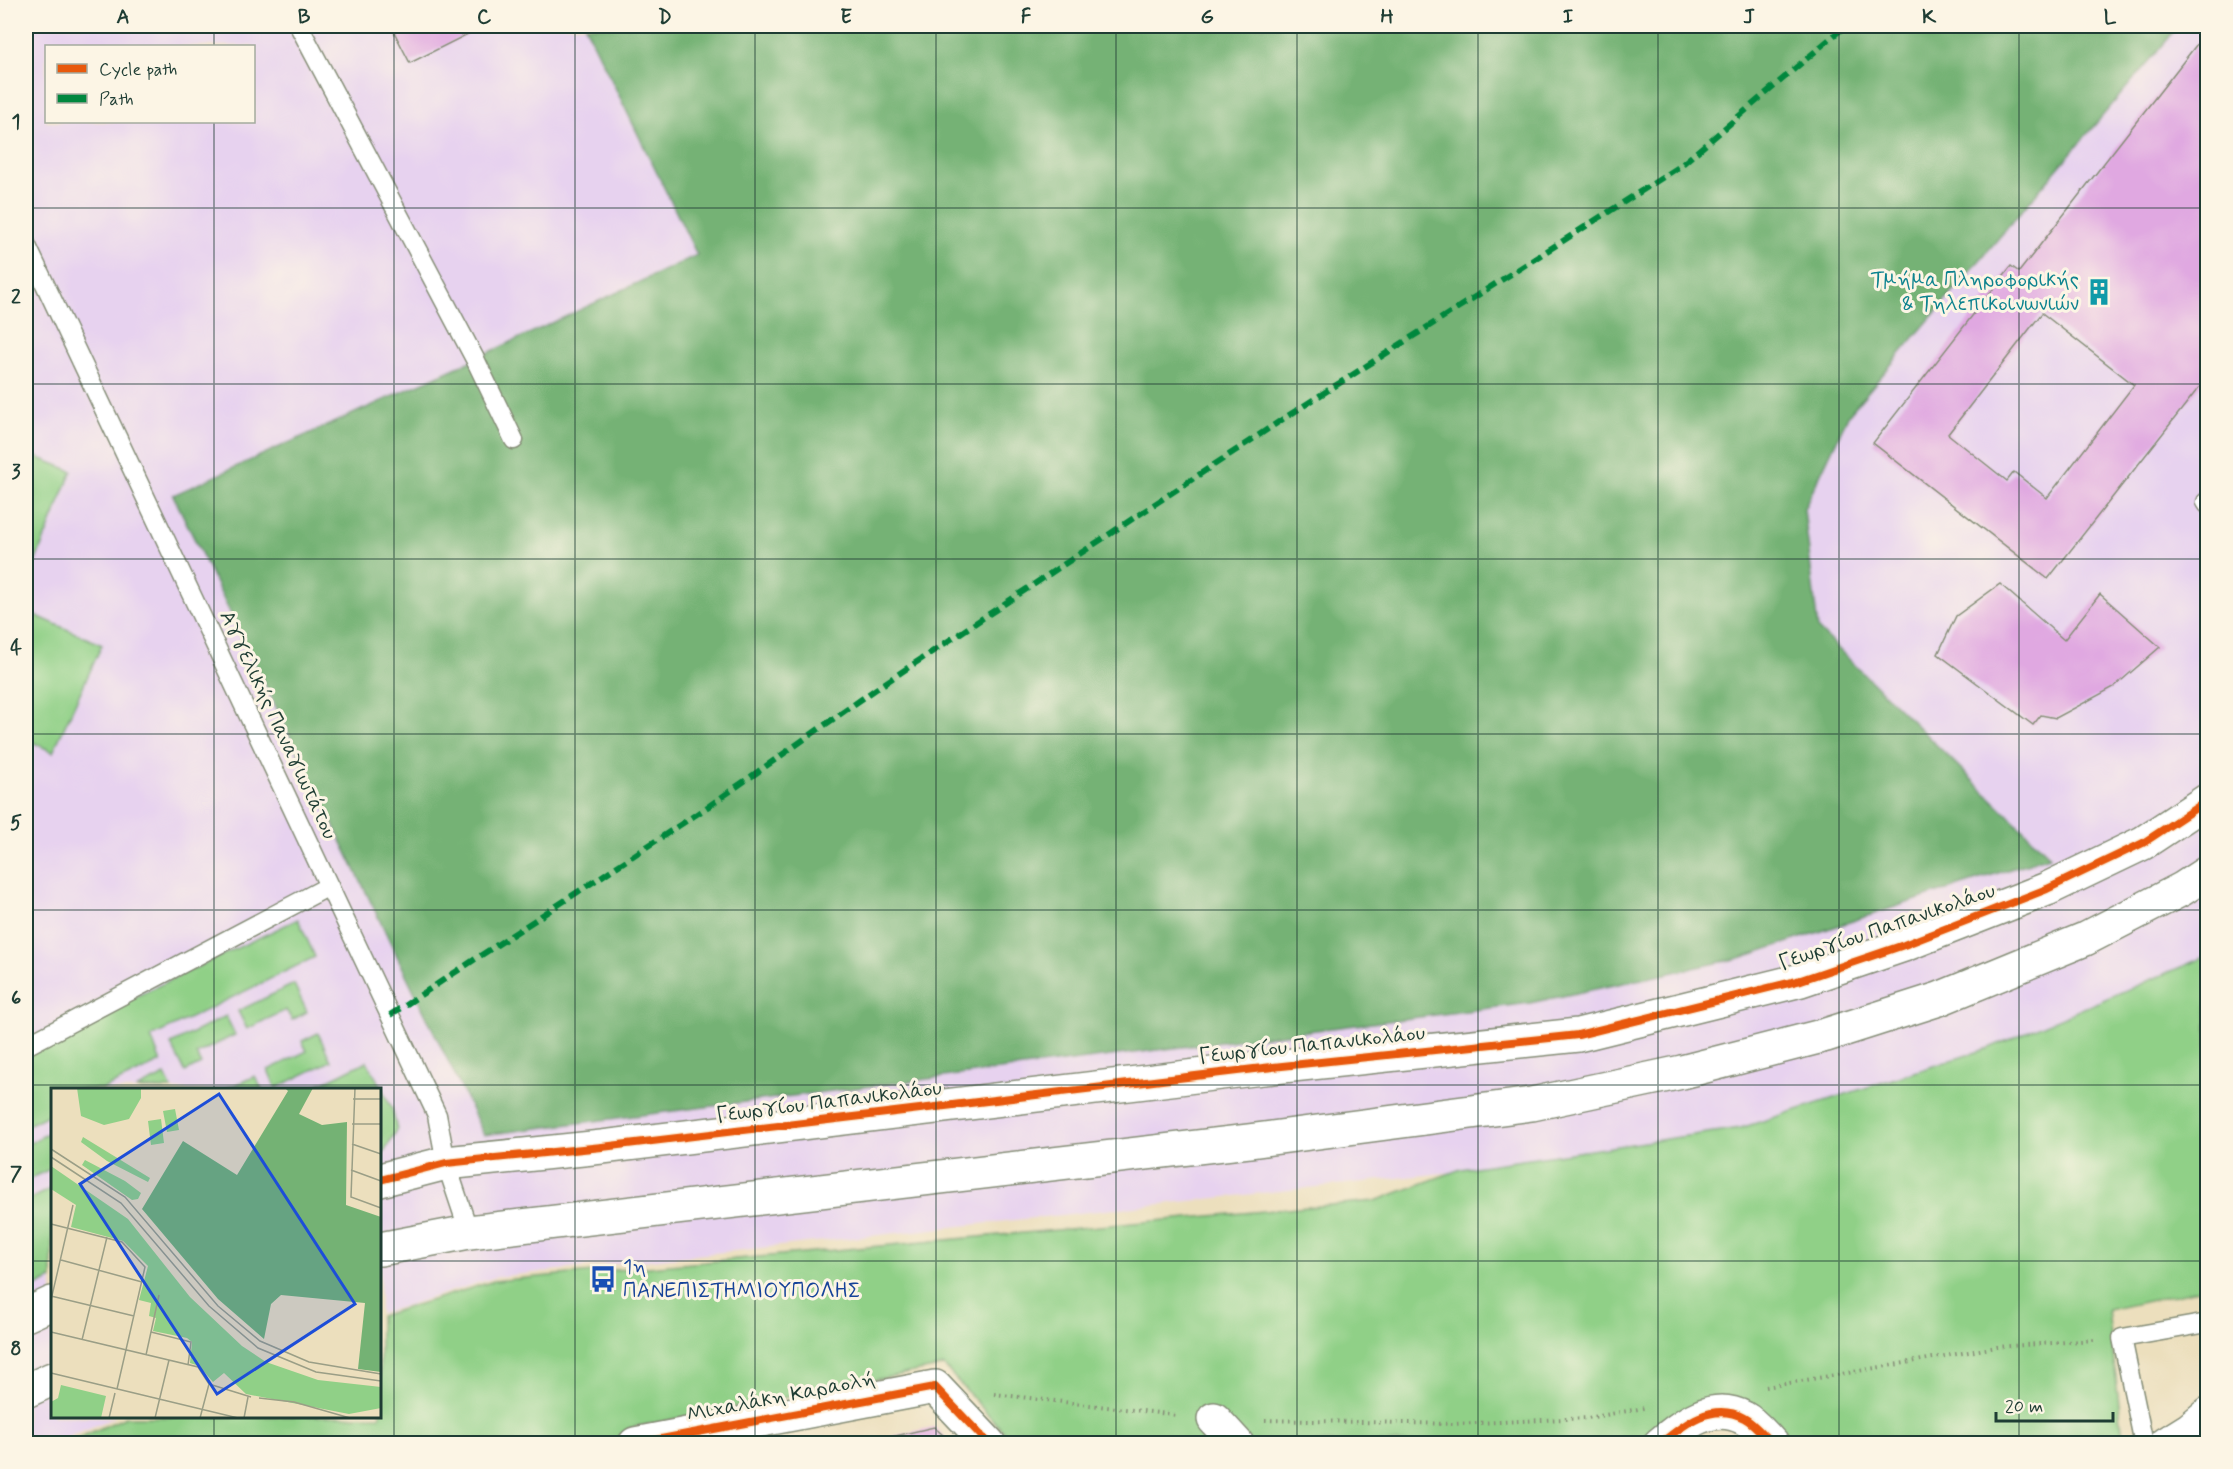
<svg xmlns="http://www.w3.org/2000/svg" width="2233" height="1469" viewBox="0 0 2233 1469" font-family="Mynerve,sans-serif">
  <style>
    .built { fill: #e7d2ef; fill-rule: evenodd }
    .green { fill: #90d087; stroke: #58865e; stroke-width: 1.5 }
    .forest { fill: #74b274; stroke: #4a7854; stroke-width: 1.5 }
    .building { fill: #e0a8e1; fill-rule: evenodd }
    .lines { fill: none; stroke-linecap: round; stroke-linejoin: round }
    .lane-casing { stroke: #868e78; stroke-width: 21 }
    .street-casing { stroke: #868e78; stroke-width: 36 }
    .path { stroke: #868e78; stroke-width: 4; stroke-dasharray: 1.5 4.5; stroke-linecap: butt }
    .lane { stroke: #fff; stroke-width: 18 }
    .street { stroke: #fff; stroke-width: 33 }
    .quiet { stroke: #00873e; stroke-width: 6; stroke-dasharray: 12 6; stroke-linecap: butt }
    .cycleway-casing { stroke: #fcf5e5; stroke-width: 11 }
    .cycleway { stroke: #e8590c; stroke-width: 8 }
    .grid { fill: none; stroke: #1f3d34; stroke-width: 1.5; stroke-opacity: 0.55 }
    .labels { text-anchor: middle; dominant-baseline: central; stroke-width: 6; stroke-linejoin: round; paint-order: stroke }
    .culture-label { font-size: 21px; fill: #0d838f; stroke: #fcf5e5; text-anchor: end }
    .street-label { font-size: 21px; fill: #1f3d34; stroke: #fcf5e5 }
    .transit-label { font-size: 21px; fill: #164399; stroke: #fcf5e5; text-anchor: start }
    .inset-road { fill: none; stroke: #9a9e86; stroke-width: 1.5 }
    .view { fill: #1d4ed8; fill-opacity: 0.15; stroke: #1d4ed8; stroke-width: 3 }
    .inset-edge { fill: none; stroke: #1f3d34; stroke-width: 3 }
    .neatline { fill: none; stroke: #1f3d34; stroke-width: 2 }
    .grid-label { font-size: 20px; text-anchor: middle; font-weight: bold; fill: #1f3d34 }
  </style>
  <rect width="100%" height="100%" fill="#fcf5e5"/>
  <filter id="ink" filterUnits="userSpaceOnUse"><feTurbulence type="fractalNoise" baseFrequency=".0167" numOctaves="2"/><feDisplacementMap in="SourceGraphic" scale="12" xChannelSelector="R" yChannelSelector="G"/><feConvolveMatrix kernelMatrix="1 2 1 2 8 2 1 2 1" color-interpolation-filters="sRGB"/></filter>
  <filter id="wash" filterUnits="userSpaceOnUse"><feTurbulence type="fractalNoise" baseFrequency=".008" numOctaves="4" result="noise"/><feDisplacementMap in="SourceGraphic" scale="24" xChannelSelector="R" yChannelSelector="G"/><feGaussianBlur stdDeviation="1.35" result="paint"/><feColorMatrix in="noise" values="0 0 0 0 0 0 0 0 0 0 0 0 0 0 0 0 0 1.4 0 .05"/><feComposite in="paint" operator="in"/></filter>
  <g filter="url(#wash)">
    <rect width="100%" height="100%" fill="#ecdfbd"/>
    <!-- built -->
    <path class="built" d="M26,26H2207V958L1987,1049L1744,1130L1462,1171L496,1277L380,1314V1090H52V1416L116,1417L53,1443H26ZM46,46H254V122H46Z"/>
    <!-- green -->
    <g class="green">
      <polygon points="26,453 72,471 31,572 26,570"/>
      <polygon points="26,611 102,645 53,752 26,739"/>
      <polygon points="298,919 315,957 151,1037 161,1062 103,1089 52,1090 52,1113 26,1126 26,1049"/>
      <polygon points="2207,956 2207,1288 2108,1310 2123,1439 2093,1444 1788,1443 1762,1419 1666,1419 1642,1443 1014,1443 944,1366 629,1428 612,1443 65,1444 126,1417 380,1416 380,1316 494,1281 1375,1201 1461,1169 1741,1128 1989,1048"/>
      <polygon points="294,984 307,1012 292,1020 286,1010 247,1029 238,1011"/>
      <polygon points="226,1016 235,1035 196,1054 201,1064 185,1072 171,1044"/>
      <polygon points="318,1033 331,1061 276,1088 268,1070 307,1051 302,1041"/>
      <polygon points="367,1061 392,1108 397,1130 385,1150 380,1154 380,1090 310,1089"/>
      <polygon points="165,1075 172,1089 136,1089"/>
      <polygon points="255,1076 262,1089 226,1089"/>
      <polygon points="52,1131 52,1168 26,1181 26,1145"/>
      <polygon points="52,1188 52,1279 26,1292 26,1201"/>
    </g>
    <!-- forest -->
    <polygon class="forest" points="585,26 2179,26 1849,414 1804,509 1818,629 2050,856 1740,958 1530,1003 484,1135 173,495 475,359 697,255"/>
    <g id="blocks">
      <!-- building -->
      <g class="building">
        <polygon points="391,26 469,26 472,32 410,63"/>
        <path d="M2208,30V376L2048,579L1873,443L2011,266L2019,272ZM2042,313L2134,385L2047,498L2014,472L2007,481L1948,434Z"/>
        <polygon points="2000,584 2064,640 2100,594 2160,647 2114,687 2056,718 2041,715 2033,725 1938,654 1956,616"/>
        <polygon points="934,1427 953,1444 865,1444 865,1443"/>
      </g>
    </g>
  </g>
  <g filter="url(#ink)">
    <use href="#blocks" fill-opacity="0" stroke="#868e78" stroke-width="1.5"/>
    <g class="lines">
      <defs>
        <g id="lane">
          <polyline points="299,26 475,359 514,440"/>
          <polyline points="26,244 437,1115 446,1163 469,1232"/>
          <polyline points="2206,502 2208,505"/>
          <polyline points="26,1046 329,886"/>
          <polyline points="2144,1444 2122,1338 2208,1323"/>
        </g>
        <g id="street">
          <polyline points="380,1180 446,1163 602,1147 1254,1069 1578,1035 1801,980 1904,945 2047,889 2143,843 2208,800"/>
          <polyline points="380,1249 469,1232 1249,1141 1532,1104 1682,1072 1826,1035 1939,999 2085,939 2182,889 2208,872"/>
          <polyline points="26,1315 52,1303"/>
          <polyline points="26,1391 52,1379"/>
          <polyline points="1214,1419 1237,1444"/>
          <polyline points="635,1444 935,1387 989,1444"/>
          <path d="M1660,1444C1684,1424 1712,1401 1744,1418C1754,1423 1764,1436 1772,1444"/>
          <polyline points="2166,1444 2190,1429 2208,1414"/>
        </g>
      </defs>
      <!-- lane casing -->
      <use href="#lane" class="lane-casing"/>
      <!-- street casing -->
      <use href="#street" class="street-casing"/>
      <!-- path -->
      <g class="path">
        <polyline points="1766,1387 1997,1347 2094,1340"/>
        <polyline points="994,1394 1177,1415"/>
        <polyline points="1265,1420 1454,1424 1588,1418 1644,1408"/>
      </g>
      <!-- lane -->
      <use href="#lane" class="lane"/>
      <!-- street -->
      <use href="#street" class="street"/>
      <!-- quiet -->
      <polyline class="quiet" points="390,1015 709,806 876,689 1283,419 1679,167 1845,26"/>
      <defs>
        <g id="cycleway">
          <polyline points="380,1180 446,1163 602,1147 1254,1069 1578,1035 1801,980 1904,945 2047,889 2143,843 2208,800"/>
          <polyline points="635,1444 935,1387 989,1444"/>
          <path d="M1660,1444C1684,1424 1712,1401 1744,1418C1754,1423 1764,1436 1772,1444"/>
        </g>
      </defs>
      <!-- cycleway casing -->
      <use href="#cycleway" class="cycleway-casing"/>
      <!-- cycleway -->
      <use href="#cycleway" class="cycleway"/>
    </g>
  </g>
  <!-- grid -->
  <path class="grid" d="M214,26V46M394,26V1444M575,26V1444M755,26V1444M936,26V1444M1116,26V1444M1297,26V1444M1478,26V1444M1658,26V1444M1839,26V1444M2019,26V1444M214,122V1090M26,208H2208M26,384H2208M26,559H2208M26,734H2208M26,910H2208M26,1085H2208M26,1261H52M380,1261H2208M214,1416V1444"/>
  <!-- icons -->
  <defs>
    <symbol id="building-bare" viewBox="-9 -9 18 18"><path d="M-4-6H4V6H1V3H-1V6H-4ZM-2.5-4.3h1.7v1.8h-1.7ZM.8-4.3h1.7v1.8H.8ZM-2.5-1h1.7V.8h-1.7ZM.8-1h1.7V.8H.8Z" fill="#0f9aa8" stroke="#fcf5e5" stroke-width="2.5" paint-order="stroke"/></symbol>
    <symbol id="bus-bare" viewBox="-9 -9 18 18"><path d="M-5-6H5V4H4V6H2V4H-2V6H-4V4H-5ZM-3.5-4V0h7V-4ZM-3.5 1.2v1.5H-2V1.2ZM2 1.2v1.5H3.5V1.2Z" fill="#1a4fb4" stroke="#fcf5e5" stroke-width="2.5" paint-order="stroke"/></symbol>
  </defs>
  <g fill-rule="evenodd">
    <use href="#building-bare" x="2080" y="273" width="38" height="38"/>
    <use href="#bus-bare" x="584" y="1260" width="38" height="38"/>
  </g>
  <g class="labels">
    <!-- culture labels -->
    <g class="culture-label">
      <text x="2079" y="280">Τμήμα Πληροφορικής<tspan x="2079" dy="24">&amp; Τηλεπικοινωνιών</tspan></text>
    </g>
    <!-- street labels -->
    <g class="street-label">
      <text transform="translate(278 725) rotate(65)">Αγγελικής Παναγιωτάτου</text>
      <text transform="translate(1887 927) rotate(-19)">Γεωργίου Παπανικολάου</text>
      <text transform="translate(1312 1045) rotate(-6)">Γεωργίου Παπανικολάου</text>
      <text transform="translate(829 1102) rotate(-7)">Γεωργίου Παπανικολάου</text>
      <text transform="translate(781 1397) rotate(-11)">Μιχαλάκη Καραολή</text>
    </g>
    <!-- transit labels -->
    <g class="transit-label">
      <text x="623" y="1267">1η<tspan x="623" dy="24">ΠΑΝΕΠΙΣΤΗΜΙΟΥΠΟΛΗΣ</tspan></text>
    </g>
  </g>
  <!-- overview -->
  <g transform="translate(51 1088)">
    <rect width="330" height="330" fill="#ecdfbd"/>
    <path d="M26,0H90V10L78,31L53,37L30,28ZM124,21L128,42L116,44L112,23ZM110,31L113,55L100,57L97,33ZM32,49L99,90L97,94L56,73L30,54ZM34,72L74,93L90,105L87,111L81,112L31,77ZM0,78L77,131L139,209L191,258L215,274L267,292L330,299V320L298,326L195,306L173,285L162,294L148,278L139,275L141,254L136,250L102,243L105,230L98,228L100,215L88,212L97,178L72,153L20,139L25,117L0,101ZM10,297L55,308L50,330H0V314L7,310Z" fill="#90d087"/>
    <path d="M234,0H262L248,26L271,37L296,34L295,117L330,129V284L307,281L314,215L230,207L220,216L213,251L167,211L91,121L132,53L186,87L237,3Z" fill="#74b274"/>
    <path class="inset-road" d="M304,0L300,109L330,120M302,11H330M301,36H330M301,56L330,66M0,61L74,109L167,218L209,253L258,274L330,286M0,69L70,115L158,218L207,260L265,284L330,293M300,82L330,93M0,136L71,154L94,179L66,301M10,172L91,194M0,208L83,228M0,212L22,117M0,244L147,279L158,296M100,244L140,254L137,277M31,252L56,149M95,267L108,207M0,285L187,330M158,296L200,309M208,310L243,314L299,330M58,330L64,305M104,330L118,272M149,330L158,296M193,330L197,309"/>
    <path class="view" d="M168,6L304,216L166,306L29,96Z"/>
    <rect width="330" height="330" class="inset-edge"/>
  </g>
  <!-- margin -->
  <rect width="2233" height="1469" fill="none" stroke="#fcf5e5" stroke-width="66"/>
  <!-- legend -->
  <rect x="45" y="45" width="210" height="78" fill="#fcf5e5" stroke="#a4ab9e" stroke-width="1.5"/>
  <rect x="57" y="64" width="30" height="9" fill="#e8590c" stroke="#a4ab9e" stroke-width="1.5"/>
  <text x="99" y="75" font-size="18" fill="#1f3d34">Cycle path</text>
  <rect x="57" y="94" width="30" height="9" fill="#00873e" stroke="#a4ab9e" stroke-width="1.5"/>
  <text x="99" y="105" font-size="18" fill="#1f3d34">Path</text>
  <!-- scale -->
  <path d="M1996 1412v9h117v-9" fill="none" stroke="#1f3d34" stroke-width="3"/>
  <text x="2005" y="1412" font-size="18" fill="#1f3d34" stroke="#fcf5e5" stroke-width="4.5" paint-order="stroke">20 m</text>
  <rect x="33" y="33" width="2167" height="1403" class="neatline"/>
  <g class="grid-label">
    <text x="123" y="23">A</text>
    <text x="304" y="23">B</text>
    <text x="484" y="23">C</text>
    <text x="665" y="23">D</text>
    <text x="846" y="23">E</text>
    <text x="1026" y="23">F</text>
    <text x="1207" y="23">G</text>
    <text x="1387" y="23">H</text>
    <text x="1568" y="23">I</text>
    <text x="1749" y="23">J</text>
    <text x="1929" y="23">K</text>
    <text x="2110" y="23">L</text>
    <text x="16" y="128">1</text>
    <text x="16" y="303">2</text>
    <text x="16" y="478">3</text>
    <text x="16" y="654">4</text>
    <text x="16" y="829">5</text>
    <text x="16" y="1004">6</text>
    <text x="16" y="1180">7</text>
    <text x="16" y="1355">8</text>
  </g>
</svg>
